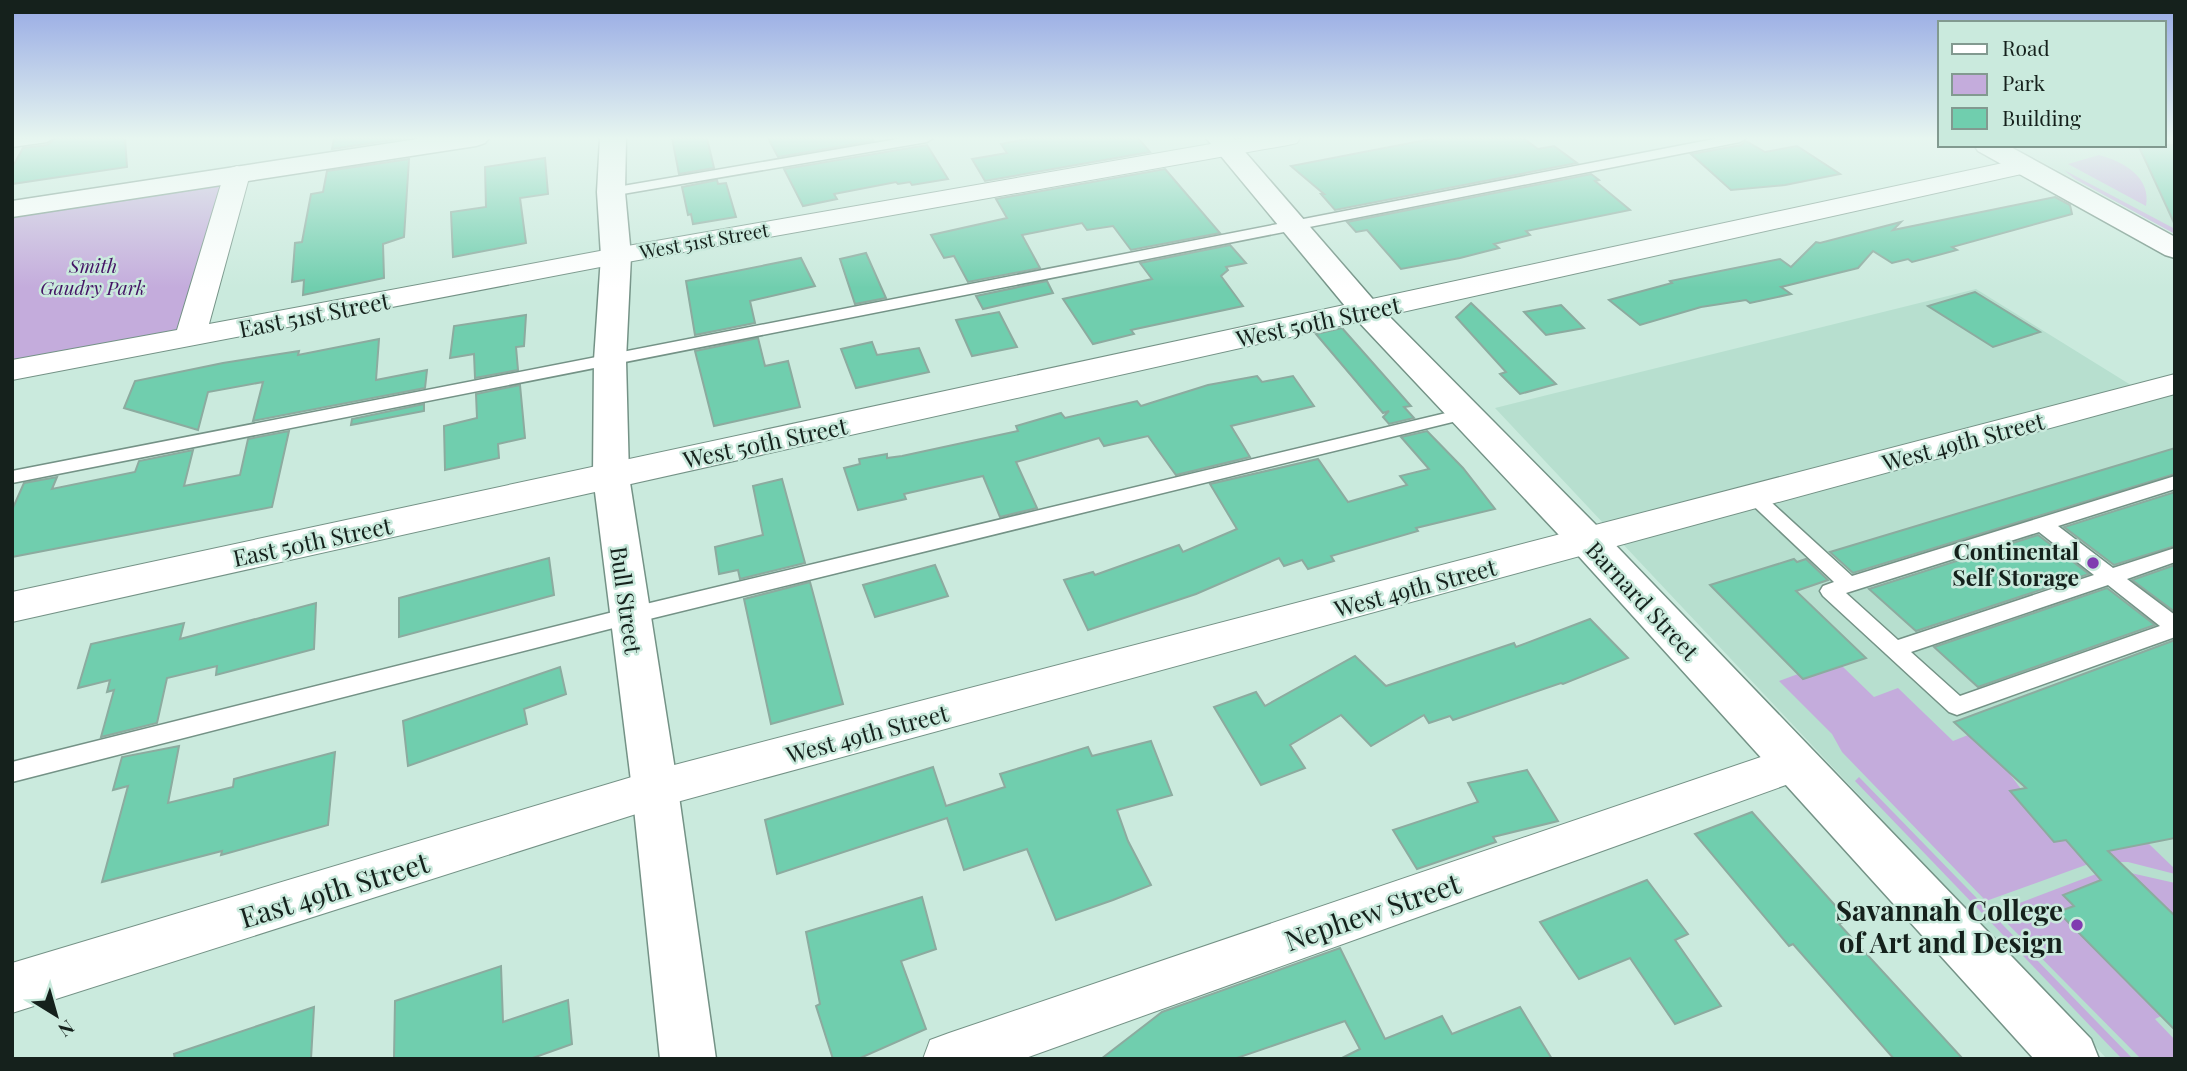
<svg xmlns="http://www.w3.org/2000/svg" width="2187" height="1071" viewBox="0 0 2187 1071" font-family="'Playfair Display',serif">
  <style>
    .built { fill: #b7dfcf }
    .green { fill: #c4acdc }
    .building { fill: #70ceae; stroke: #8cab9f; stroke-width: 2 }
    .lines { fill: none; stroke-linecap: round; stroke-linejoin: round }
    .lane-casing { stroke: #749286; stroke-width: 3 }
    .street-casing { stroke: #749286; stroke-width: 2 }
    .secondary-casing { stroke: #749286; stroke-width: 3 }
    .lane { fill: #fff; fill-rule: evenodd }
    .street { fill: #fff; fill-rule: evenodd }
    .secondary { fill: #fff; fill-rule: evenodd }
    .poi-dot { fill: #803cb0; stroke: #caeadd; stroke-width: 2.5 }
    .labels { text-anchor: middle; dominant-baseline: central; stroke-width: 5; stroke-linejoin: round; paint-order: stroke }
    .far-street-label { font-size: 19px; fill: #15211c; stroke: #caeadd }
    .far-park-label { font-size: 19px; font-style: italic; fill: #441464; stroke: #caeadd }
    .street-label { font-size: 23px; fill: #15211c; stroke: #caeadd }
    .poi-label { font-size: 23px; font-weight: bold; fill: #15211c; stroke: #caeadd; text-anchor: end }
    .near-street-label { font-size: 28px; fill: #15211c; stroke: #caeadd }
    .near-poi-label { font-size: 28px; font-weight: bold; fill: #15211c; stroke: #caeadd; text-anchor: end }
  </style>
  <rect width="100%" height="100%" fill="#caeadd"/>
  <!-- built -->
  <g class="built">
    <polygon points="2164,138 2175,138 2175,234 2011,145 2164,145"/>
    <polygon points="1976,289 2155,400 2175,394 2175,1059 2107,1059 1495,408"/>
  </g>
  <!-- green -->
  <g class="green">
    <path d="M2099,155C2124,162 2151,177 2146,206L2068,164Z"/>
    <polygon points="2064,170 2175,229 2175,234 2075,179"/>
    <polygon points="237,174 190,337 12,370 12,209"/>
    <polygon points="1842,666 1874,697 1898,688 1953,741 1968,735 2029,770 2009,773 2021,789 2010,791 2054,842 2066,840 2102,852 2148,843 2175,869 2175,874 2128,862 2094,862 1986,901 1842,752 1832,734 1779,681 1798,674 1803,679"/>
    <polygon points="1859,777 2133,1059 2122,1059 1855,781"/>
    <polygon points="2122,871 2175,883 2175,920 2064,895 2074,906 2059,913 2082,937 2087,936 2163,1015 2155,1019 2175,1040 2175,1059 2141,1059 1996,912 2096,874"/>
  </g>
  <!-- building -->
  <g class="building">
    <polygon points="56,138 125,138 127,167 12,184 12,168 23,148 47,145"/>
    <polygon points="334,138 406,138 332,149"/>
    <polygon points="672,138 707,138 714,168 679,174"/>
    <polygon points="768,138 873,138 873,141 778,157"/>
    <polygon points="1032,138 1138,138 1150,152 985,181 972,159 1007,153 1001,144"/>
    <polygon points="1436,138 1523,138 1538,149 1554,146 1577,163 1335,210 1321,194 1324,194 1291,166"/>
    <polygon points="1746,141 1765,152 1797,146 1840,174 1785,185 1731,190 1691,154 1741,145"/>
    <polygon points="927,145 948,179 912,185 910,182 898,184 896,182 834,194 837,199 803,206 784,169"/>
    <polygon points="2138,145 2175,145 2175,225 2147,164"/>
    <polygon points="545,158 548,194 520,198 526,243 453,257 451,212 486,207 485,167"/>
    <polygon points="409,159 404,237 383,244 384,278 303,295 304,280 292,282 295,243 302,242 311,194 323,192 327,171"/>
    <polygon points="1165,169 1220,233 1131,250 1113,226 1087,230 1082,223 1022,235 1040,268 968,282 954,256 944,258 931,235 1007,218 996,199"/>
    <polygon points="1591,174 1599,180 1595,181 1630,210 1526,231 1530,235 1494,244 1499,248 1460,258 1401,269 1367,230 1356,232 1347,222"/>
    <polygon points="717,180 718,184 726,183 736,217 693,224 691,214 688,215 682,187"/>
    <polygon points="2055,197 2070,205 2072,214 1952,247 1957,250 1912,262 1908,259 1892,263 1873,251 1858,268 1781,287 1791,294 1750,303 1746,300 1701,307 1640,325 1609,300 1672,283 1670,281 1780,259 1791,267 1816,242 1820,243 1901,222 1893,230"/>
    <polygon points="1230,245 1246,263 1226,267 1228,270 1221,276 1243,306 1131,330 1134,334 1093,344 1063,299 1152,279 1140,263"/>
    <polygon points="866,253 886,298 855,304 840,259"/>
    <polygon points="801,258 815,286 750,301 755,323 695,335 686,281"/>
    <polygon points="1047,281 1053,293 983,309 976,296"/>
    <polygon points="1975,292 2040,332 1993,347 1928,306"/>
    <polygon points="1471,303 1556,384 1520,394 1500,374 1506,372 1456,317"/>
    <polygon points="1561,305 1584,328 1546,335 1524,312"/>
    <polygon points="999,312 1017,347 972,356 956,320"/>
    <polygon points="526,315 524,346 516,347 518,370 475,378 474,354 450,358 454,326"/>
    <polygon points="1342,328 1411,406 1404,407 1414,418 1389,424 1383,417 1389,411 1383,413 1316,334"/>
    <polygon points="758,338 765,366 788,361 800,407 714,426 695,351"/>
    <polygon points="379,339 376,380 427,370 425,388 253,421 263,382 208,392 198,430 124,408 135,381 223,363 299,351 298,355"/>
    <polygon points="872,342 877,355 919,348 929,372 856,388 841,349"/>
    <polygon points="1257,376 1262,382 1293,376 1314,406 1231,426 1250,457 1176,475 1148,436 1104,446 1099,438 1016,462 1037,508 1000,517 983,476 904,494 906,499 858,510 844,468 860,464 859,459 887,454 887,458 902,456 1018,431 1016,426 1061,413 1065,418 1137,401 1141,406 1208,385"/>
    <polygon points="520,385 525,438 498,444 499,458 445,470 444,426 477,418 476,394"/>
    <polygon points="424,404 424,411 351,425 352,419"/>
    <polygon points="289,431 272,507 12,557 12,510 24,483 57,477 52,489 135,472 139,461 193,450 184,486 240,475 248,439"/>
    <polygon points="1427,431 1463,468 1495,509 1416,528 1418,531 1331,556 1334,561 1308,569 1302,560 1284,566 1279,558 1196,594 1088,630 1064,580 1093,572 1095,575 1179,545 1183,552 1237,529 1210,484 1318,459 1348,502 1407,485 1400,476 1429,469 1401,437"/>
    <polygon points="2175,448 2175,474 1853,573 1830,552"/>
    <polygon points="782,479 805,563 740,579 738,570 719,574 715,547 763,535 753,486"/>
    <polygon points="2175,492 2175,546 2114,565 2064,527"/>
    <polygon points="2038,535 2089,574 1916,631 1869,589"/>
    <polygon points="549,558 554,595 399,637 399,598"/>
    <polygon points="1794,559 1797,562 1806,559 1828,580 1796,591 1866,658 1803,679 1710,585"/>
    <polygon points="935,565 948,596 875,617 863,585"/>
    <polygon points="2175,565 2175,612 2132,580"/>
    <polygon points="810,582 843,704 771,724 744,599"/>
    <polygon points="2107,588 2155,625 1978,687 1934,647"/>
    <polygon points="316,603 314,649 216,675 217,666 167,678 157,723 101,737 114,690 107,692 110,680 78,688 91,644 184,623 180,639"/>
    <polygon points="1590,619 1628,658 1563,684 1561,683 1453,720 1450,716 1429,723 1424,715 1371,746 1341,715 1290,745 1305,768 1261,785 1214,707 1256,692 1265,706 1355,656 1386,686 1514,643 1516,647"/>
    <polygon points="2175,640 2175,838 2108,851 2175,916 2175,1030 2058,912 2074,906 2063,895 2101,880 2066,840 2054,842 2010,791 2026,788 1954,722"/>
    <polygon points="560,667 566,694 524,709 527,724 408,766 403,721"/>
    <polygon points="1151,741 1172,795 1117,810 1128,841 1151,885 1113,900 1056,920 1027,849 964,870 947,818 777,874 765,820 933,767 946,806 1005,787 1000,774 1088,747 1092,756"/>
    <polygon points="179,746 168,803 233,787 234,779 335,752 328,825 221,855 222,851 102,882 128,786 113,790 122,757"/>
    <polygon points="1527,770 1558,821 1493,837 1496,842 1417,869 1393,830 1478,802 1468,783"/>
    <polygon points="1752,812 1848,920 1839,924 1963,1059 1894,1059 1793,944 1789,946 1695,834"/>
    <polygon points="1647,880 1688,934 1675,940 1721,1006 1675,1024 1630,958 1579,979 1540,922"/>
    <polygon points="922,897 936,949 901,961 926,1029 858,1059 833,1059 816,1006 820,1004 806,932"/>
    <polygon points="1340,948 1385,1039 1442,1016 1452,1034 1520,1007 1552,1059 1340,1059 1360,1049 1345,1021 1234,1059 1101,1059 1162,1012"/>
    <polygon points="501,966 503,1022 568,1000 572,1044 530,1059 394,1059 395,1001"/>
    <polygon points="314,1007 311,1059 175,1059 174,1054"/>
  </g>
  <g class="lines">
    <defs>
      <g id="lane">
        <polygon points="53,138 47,142 12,147 12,139"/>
        <polygon points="903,138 933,138 927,142 611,196 604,192 611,188"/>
        <polygon points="1719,138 1746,138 1740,142 12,483 12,471"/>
        <polygon points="1467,408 1476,413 1473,417 629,624 12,782 12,762 629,608"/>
        <path d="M2175,476V489L2058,526L2113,568L2175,548V562L2127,579L2175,615V637L1957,715L1949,712L1823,596L1820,591L1823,586L1834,582L1744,497L1746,492H1760L1852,576ZM2039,532L2094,575L1898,640L1846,593ZM2108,585L2160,626L1960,696L1911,652Z"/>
      </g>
      <g id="street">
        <polygon points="1245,138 1300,138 1297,143 1288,145 616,264 12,380 12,360 177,330 224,174 228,169 237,166 246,169 250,174 209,324 616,248"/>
        <polygon points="2026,158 2035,161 2039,166 2035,171 12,622 12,592"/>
        <polygon points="2175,374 2175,394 655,808 12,1013 12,963 655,770"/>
        <polygon points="1796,745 1811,750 1818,763 1811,776 1023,1059 923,1059 930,1040 949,1033"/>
      </g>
      <g id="secondary">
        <polygon points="424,138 489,138 485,143 476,146 12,217 12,201"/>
        <polygon points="600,138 626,138 625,192 631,256 626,360 629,476 678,789 716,1059 660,1059 632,789 593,476 594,360 601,256 597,192"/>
        <polygon points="1206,138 1233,138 1377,304 1602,531 2091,1039 2099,1059 2034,1059 1574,551 1355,318"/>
        <polygon points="1974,145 2007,145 2175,237 2175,258 2165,255 1978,151"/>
      </g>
    </defs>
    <!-- lane casing -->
    <use href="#lane" class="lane-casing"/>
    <!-- street casing -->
    <use href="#street" class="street-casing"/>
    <!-- secondary casing -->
    <use href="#secondary" class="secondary-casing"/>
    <!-- lane -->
    <use href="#lane" class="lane"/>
    <!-- street -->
    <use href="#street" class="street"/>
    <!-- secondary -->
    <use href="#secondary" class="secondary"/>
  </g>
  <!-- sky -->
  <linearGradient id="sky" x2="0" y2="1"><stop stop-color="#96a9e4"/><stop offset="0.48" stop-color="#e7f6f0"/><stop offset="1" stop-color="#e7f6f0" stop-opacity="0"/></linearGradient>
  <rect width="2187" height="288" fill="url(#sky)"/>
  <!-- markers -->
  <g class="poi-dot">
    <circle cx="2093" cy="563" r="7"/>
    <circle cx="2077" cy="925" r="7"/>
  </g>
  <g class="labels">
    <!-- far-street labels -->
    <g class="far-street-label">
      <text transform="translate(704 240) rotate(-10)">West 51st Street</text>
    </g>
    <!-- far-park labels -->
    <g class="far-park-label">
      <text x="93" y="265">Smith<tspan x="93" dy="22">Gaudry Park</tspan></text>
    </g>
    <!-- street labels -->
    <g class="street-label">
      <text transform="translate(314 314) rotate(-11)">East 51st Street</text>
      <text transform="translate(1318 321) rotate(-12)">West 50th Street</text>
      <text transform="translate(1963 441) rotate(-15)">West 49th Street</text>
      <text transform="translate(765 442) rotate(-12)">West 50th Street</text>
      <text transform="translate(312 541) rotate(-12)">East 50th Street</text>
      <text transform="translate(1415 587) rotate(-15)">West 49th Street</text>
      <text transform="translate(627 600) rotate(82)">Bull Street</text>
      <text transform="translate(1643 600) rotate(47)">Barnard Street</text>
      <text transform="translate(867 733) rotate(-15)">West 49th Street</text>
    </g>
    <!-- poi labels -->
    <g class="poi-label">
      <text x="2079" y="550">Continental<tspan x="2079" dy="26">Self Storage</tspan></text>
    </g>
    <!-- near-street labels -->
    <g class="near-street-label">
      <text transform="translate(334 889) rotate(-17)">East 49th Street</text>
      <text transform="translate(1372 911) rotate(-19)">Nephew Street</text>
    </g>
    <!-- near-poi labels -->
    <g class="near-poi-label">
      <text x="2063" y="909">Savannah College<tspan x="2063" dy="32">of Art and Design</tspan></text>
    </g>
  </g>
  <!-- border -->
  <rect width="2187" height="1071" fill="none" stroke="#15211c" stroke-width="28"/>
  <!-- legend -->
  <rect x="1938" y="21" width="228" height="126" fill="#caeadd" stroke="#829a90" stroke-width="2"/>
  <rect x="1952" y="44" width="35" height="10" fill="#ffffff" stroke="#829a90" stroke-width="2"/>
  <text x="2002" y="56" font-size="21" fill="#15211c">Road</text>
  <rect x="1952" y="74" width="35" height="21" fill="#c4acdc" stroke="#829a90" stroke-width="2"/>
  <text x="2002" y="91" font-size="21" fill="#15211c">Park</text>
  <rect x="1952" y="108" width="35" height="21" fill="#70ceae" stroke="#829a90" stroke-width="2"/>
  <text x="2002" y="126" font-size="21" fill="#15211c">Building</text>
  <!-- north arrow -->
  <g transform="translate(56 1015) rotate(143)" stroke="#caeadd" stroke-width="5" paint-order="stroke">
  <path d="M0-5L12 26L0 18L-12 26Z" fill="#15211c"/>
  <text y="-10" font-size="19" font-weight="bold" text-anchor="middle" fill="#15211c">N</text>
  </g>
</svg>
